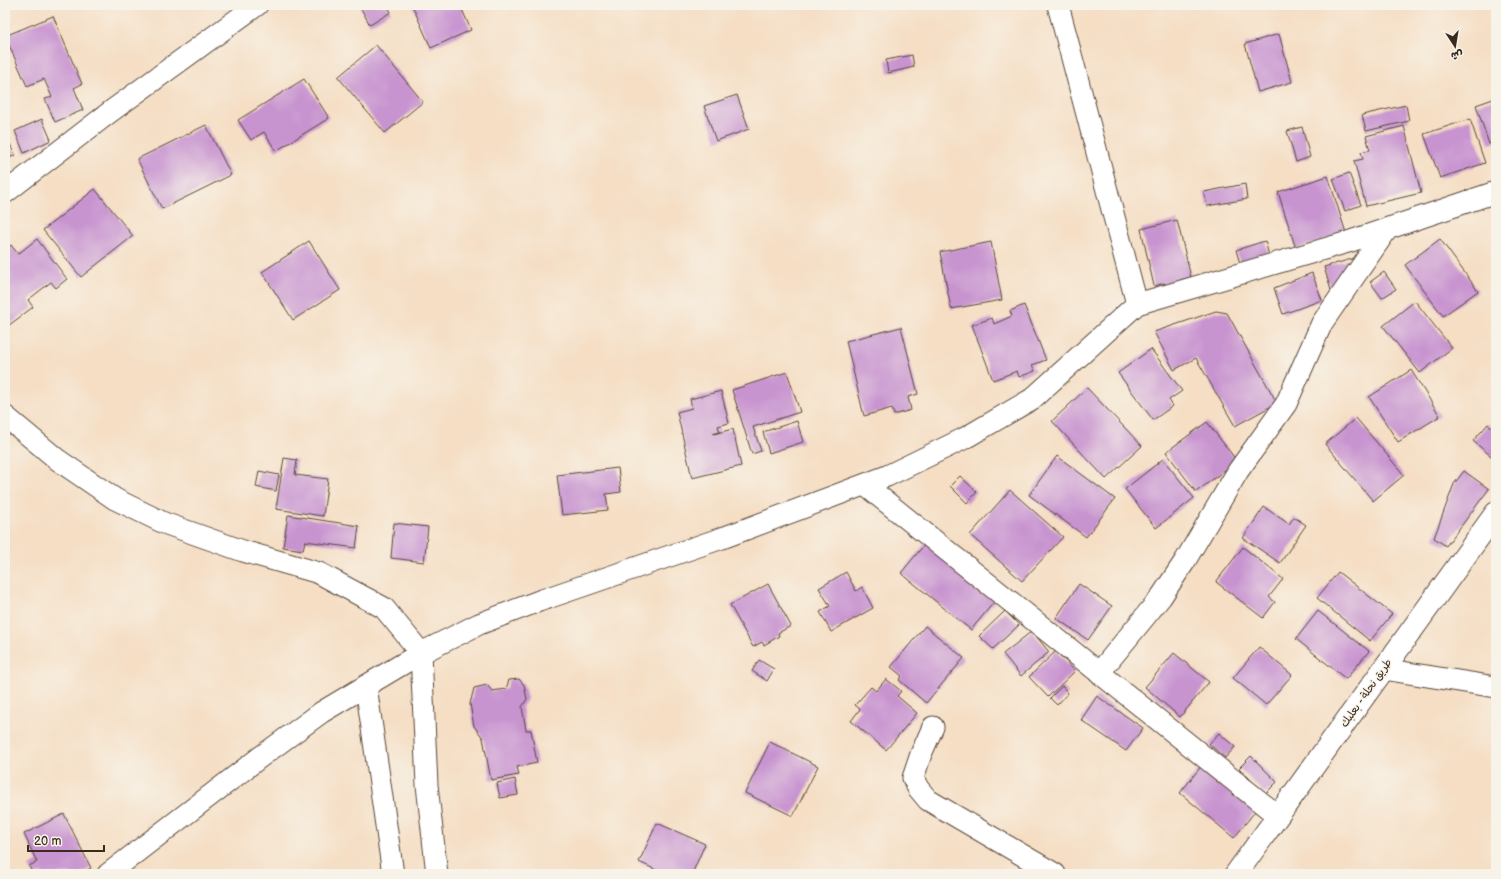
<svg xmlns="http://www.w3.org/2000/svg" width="1501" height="879" viewBox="0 0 1501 879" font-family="'Balsamiq Sans','Playpen Sans Arabic',sans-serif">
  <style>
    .building { fill: #c894d0 }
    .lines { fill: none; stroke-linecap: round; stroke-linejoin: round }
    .minor-casing { stroke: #574537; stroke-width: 23 }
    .tertiary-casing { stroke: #574537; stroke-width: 24 }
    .minor { stroke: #fff; stroke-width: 21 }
    .tertiary { stroke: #fff; stroke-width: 22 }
    .labels { text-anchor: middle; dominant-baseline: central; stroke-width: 3; stroke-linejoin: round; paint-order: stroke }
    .street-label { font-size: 11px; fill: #3b2a1e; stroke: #f7f3e8 }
  </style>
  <rect width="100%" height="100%" fill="#f7f3e8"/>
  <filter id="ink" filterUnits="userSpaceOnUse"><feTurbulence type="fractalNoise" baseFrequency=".025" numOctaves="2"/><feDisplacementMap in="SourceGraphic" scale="8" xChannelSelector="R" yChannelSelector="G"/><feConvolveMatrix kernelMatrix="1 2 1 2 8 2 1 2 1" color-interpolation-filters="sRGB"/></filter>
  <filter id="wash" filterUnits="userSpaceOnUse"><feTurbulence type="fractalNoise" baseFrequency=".012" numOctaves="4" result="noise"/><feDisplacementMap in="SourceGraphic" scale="16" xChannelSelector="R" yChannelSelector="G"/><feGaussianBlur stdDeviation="0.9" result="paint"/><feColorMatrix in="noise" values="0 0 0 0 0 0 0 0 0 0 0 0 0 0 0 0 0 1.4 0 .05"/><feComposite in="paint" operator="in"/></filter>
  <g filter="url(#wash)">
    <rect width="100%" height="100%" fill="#f5dec4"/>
    <g id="blocks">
      <!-- building -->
      <g class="building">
        <polygon points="359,5 387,5 391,12 370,25"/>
        <polygon points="412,5 460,5 471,30 431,48"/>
        <polygon points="53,16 82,84 74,88 83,110 55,122 45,99 52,97 44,79 27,86 5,36"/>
        <polygon points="1279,34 1292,82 1258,92 1245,44"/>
        <polygon points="376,45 423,102 385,133 338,77"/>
        <polygon points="912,55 914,67 888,73 886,60"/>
        <polygon points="304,79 329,118 276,151 264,132 251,140 238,120"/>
        <polygon points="737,95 749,129 716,141 704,106"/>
        <polygon points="1496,98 1496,142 1489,144 1476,105"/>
        <polygon points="1406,105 1409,121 1366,131 1362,115"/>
        <polygon points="42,119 51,140 24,153 15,131"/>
        <polygon points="1470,119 1485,163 1440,178 1424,134"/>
        <polygon points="206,125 231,175 162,209 137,159"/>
        <polygon points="1404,126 1421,193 1366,206 1354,161 1363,159 1361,152 1370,150 1366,136"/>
        <polygon points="1302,127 1310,157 1296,162 1287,131"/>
        <polygon points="5,133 15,155 5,160"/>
        <polygon points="1349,173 1361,205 1345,211 1333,179"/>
        <polygon points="1328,176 1346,233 1296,249 1278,192"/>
        <polygon points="1245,184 1247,199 1207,206 1204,192"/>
        <polygon points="95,189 133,236 81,277 43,230"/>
        <polygon points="1177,220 1191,277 1180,280 1182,286 1167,290 1165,283 1154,286 1141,229"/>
        <polygon points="37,239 67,279 56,288 51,282 28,300 33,307 8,326 5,323 5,250 11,245 18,254"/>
        <polygon points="1440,239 1478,291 1443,316 1405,265"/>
        <polygon points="309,241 340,290 293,320 262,272"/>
        <polygon points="1265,241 1270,259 1241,267 1236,250"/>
        <polygon points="991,242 1002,300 951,309 940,252"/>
        <polygon points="1355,258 1333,297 1324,267"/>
        <polygon points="1384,272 1396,289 1382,298 1370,282"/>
        <polygon points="1312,273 1322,300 1283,314 1274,288"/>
        <polygon points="1415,301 1452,348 1420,373 1383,326"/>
        <polygon points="1024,305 1046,360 1032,365 1035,371 1019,377 1017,371 993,380 972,325 992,318 994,324 1012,316 1010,311"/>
        <polygon points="1216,311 1227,313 1277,403 1235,426 1196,358 1174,370 1154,332"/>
        <polygon points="901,327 918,394 908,397 911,410 894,415 892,408 864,416 846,341"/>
        <polygon points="1151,349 1182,391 1169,400 1173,406 1153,420 1118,373"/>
        <polygon points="1411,370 1440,416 1398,442 1369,397"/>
        <polygon points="787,372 800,412 753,427 761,451 752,454 732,390"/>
        <polygon points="1087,388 1142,446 1106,479 1052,421"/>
        <polygon points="721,391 729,423 718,426 720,432 713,434 733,429 741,466 692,478 677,412 692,408 690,399"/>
        <polygon points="1356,418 1404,475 1373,501 1325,444"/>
        <polygon points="797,421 803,442 769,453 763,432"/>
        <polygon points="1207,422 1237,461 1196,492 1166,452"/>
        <polygon points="1488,424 1496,431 1496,460 1473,441"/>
        <polygon points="1057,456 1115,499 1086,537 1029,495"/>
        <polygon points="284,458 297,460 295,475 328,479 323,516 276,509"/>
        <polygon points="1163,459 1194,498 1156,528 1125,489"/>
        <polygon points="618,468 621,492 606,494 608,510 562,515 557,475"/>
        <polygon points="259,471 279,475 276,491 256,487"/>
        <polygon points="1464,471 1489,489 1446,546 1434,538 1454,484"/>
        <polygon points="960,476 977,492 967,503 950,486"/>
        <polygon points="1010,490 1063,537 1022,581 970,535"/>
        <polygon points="1264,507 1289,524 1294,517 1306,525 1280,563 1243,538"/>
        <polygon points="288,515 359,526 356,548 305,541 303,550 283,547"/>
        <polygon points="394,523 428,527 424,562 391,558"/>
        <polygon points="929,539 999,596 971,630 901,573"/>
        <polygon points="1243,547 1283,579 1269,597 1275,602 1263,618 1216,582"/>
        <polygon points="846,572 856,591 862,587 873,608 831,632 820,612 830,606 819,588"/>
        <polygon points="1338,572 1392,614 1370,641 1317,598"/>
        <polygon points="768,584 791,626 778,633 779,636 764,645 762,642 753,647 730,605"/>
        <polygon points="1079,584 1112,606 1088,640 1056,618"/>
        <polygon points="1005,611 1019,625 993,649 979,636"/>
        <polygon points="1318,611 1369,651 1346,679 1296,639"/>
        <polygon points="925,626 964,658 926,703 899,680 902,676 891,667"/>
        <polygon points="1032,631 1049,652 1021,676 1003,654"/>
        <polygon points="1259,647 1292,675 1266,705 1233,678"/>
        <polygon points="1056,651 1075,671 1048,697 1029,677"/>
        <polygon points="1174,653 1209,682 1180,717 1145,687"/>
        <polygon points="759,660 774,669 767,681 752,671"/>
        <polygon points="519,679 524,685 527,699 522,707 526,730 531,730 537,763 517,767 519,775 491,780 483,738 474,726 470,704 474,688 487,685 492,691 506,689 509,680"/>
        <polygon points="886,679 901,691 897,696 917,713 886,750 851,721 860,709 855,705 871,687 876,691"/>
        <polygon points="1062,686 1068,693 1057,705 1050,698"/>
        <polygon points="1097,696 1143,728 1126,751 1081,720"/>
        <polygon points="1219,733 1235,747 1225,758 1209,744"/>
        <polygon points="770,742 818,766 793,816 745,793"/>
        <polygon points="1251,756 1277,782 1265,794 1239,768"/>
        <polygon points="1202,765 1257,809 1234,838 1180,793"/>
        <polygon points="515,779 518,795 500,798 497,783"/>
        <polygon points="64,814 91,868 80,874 33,874 29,866 37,862 24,834"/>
        <polygon points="657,823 705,844 692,874 665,874 639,862"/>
      </g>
    </g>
  </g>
  <g filter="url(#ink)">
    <use href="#blocks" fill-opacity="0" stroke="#574537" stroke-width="1"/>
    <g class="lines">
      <defs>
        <g id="minor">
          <polyline points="1058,5 1137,304"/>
          <polyline points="5,193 110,112 257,5"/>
          <polyline points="5,416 58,460 115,499 164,523 243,551 319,573 384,608 421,653 479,624 539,601 725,537 887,476 965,438 1032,399 1137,304 1348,242 1496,192"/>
          <polyline points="865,485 1278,816"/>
          <polyline points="1383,669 1496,687"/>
          <polyline points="1099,673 1161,597 1185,561 1238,471 1286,404 1322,323 1388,228"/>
          <polyline points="366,686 393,874"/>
          <polyline points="933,727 921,754 913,778 918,788 928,800 1055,874"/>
          <polyline points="108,874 259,758 322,712 421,653 427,785 437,874"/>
        </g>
        <polyline id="tertiary" points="1236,874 1496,513"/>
      </defs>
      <!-- minor casing -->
      <use href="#minor" class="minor-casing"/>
      <!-- tertiary casing -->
      <use href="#tertiary" class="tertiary-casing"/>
      <!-- minor -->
      <use href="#minor" class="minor"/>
      <!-- tertiary -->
      <use href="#tertiary" class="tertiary"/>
    </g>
  </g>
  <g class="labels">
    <!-- street labels -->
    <g class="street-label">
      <text transform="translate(1366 693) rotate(-55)">طريق نحلة - بعلبك</text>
    </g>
  </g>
  <!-- margin -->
  <rect width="1501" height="879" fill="none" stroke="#f7f3e8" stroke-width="20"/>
  <!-- north arrow -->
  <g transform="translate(1455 46) rotate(168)" stroke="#f7f3e8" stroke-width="3" paint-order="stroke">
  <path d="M0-3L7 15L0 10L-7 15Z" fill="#3b2a1e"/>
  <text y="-6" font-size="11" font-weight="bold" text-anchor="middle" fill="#3b2a1e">ش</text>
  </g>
  <!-- scale -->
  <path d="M28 845v6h76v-6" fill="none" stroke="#3b2a1e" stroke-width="2"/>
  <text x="34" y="845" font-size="12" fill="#3b2a1e" stroke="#f7f3e8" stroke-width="3" paint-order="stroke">20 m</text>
</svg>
